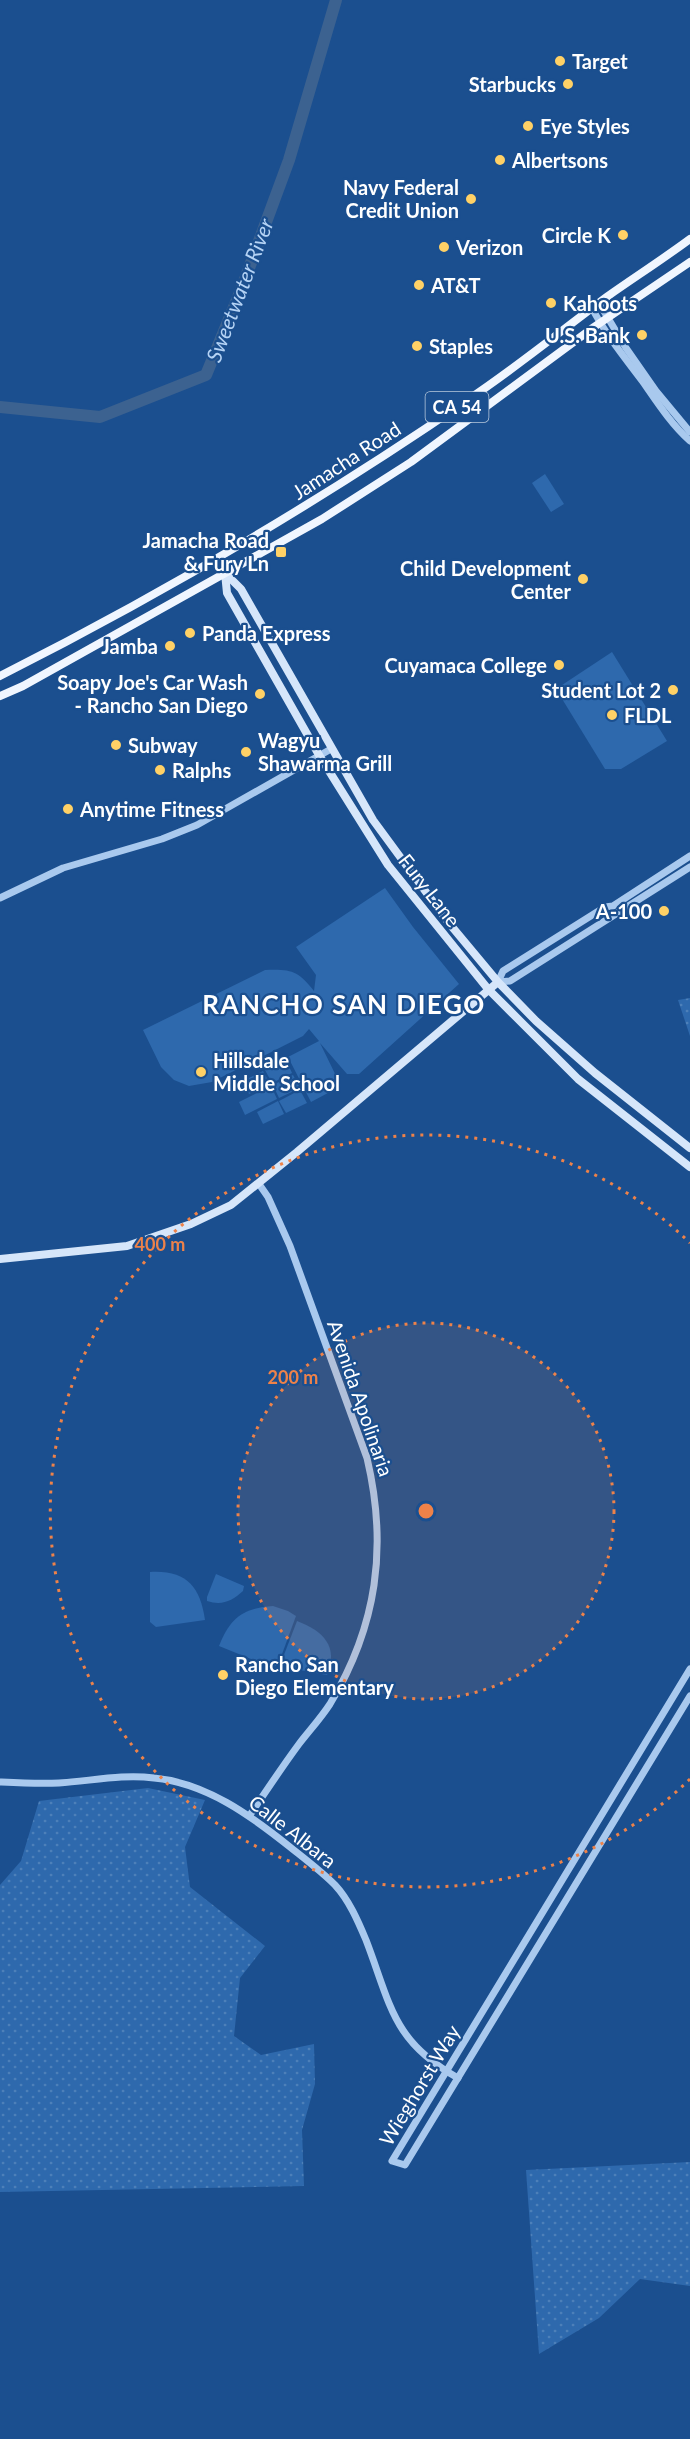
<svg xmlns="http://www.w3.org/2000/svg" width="690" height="2439" viewBox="0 0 690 2439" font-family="Lato,sans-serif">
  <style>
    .grass { fill: url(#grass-dots) }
    .park { fill: #2e69ad }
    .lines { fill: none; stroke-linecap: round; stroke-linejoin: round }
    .river { stroke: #3c6290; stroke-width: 12 }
    .tertiary { stroke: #a9c9ee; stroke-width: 7 }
    .secondary { stroke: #d6e6fa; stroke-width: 8 }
    .primary { stroke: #f0f6ff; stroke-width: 8 }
    .ring { fill: none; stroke: #ee8249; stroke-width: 3; stroke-dasharray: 3 6 }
    .poi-dot { fill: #ffd166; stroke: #1b4f8f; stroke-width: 2 }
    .labels { text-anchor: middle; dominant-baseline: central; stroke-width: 4.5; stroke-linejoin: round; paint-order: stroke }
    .shield { fill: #1b4f8f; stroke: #bbcadd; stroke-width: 1.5 }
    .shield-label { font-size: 18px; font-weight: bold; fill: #fff }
    .poi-label { font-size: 20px; font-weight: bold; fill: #fff; stroke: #1b4f8f; text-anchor: start }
    .street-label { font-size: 20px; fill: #fff; stroke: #1b4f8f }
    .water-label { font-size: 21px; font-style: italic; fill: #b5d3f5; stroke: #1b4f8f }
    .district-label { font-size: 26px; font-weight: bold; letter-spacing: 1.5px; fill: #fff; stroke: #1b4f8f }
    .centre { fill: #ee8249; stroke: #1b4f8f; stroke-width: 3 }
    .ring-label { font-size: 18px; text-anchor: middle; font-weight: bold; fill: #ee8249; stroke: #1b4f8f; stroke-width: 4.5; stroke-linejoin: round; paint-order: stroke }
  </style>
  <defs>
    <pattern id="grass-dots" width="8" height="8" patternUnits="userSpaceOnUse" patternTransform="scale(1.5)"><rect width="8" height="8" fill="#2e69ad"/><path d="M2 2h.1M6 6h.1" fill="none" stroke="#4d80b9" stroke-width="1.8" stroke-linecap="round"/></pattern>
  </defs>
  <rect width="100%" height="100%" fill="#1b4f8f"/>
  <!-- grass -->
  <g class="grass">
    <polygon points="690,998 690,1036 678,1000"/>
    <polygon points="148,1788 205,1800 185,1847 190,1887 265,1946 240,1978 234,2036 261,2055 314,2044 315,2084 302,2130 304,2186 0,2192 0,1885 21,1861 39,1801"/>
    <polygon points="690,2162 690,2286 640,2279 599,2318 539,2354 526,2170"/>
  </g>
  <!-- park -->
  <g class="park">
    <polygon points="545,474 564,504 551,512 532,483"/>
    <polygon points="612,652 667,741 621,769 605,769 556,689"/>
    <path d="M385,888L413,927L459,984L359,1074H347L320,1043L341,1086L311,1102L288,1057L319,1041L309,1029L303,1036L212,1082L189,1086L174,1080L161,1067L143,1030L265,970C292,969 298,971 314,991L316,975L296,947Z"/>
    <polygon points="286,1060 292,1073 272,1083 265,1070"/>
    <polygon points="263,1071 270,1084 249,1094 243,1081"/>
    <polygon points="293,1075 300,1088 279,1098 273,1085"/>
    <polygon points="271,1086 277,1099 245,1115 239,1102"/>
    <polygon points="300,1090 307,1103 286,1113 279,1101"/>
    <polygon points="278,1101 284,1114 263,1124 257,1112"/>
    <path d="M150,1572C186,1570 200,1586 205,1620L156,1627L150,1622Z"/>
    <path d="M216,1574L244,1586L243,1591C232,1601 222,1606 207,1601V1597Z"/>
    <path d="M273,1606L288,1611L296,1616L278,1665L273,1667L268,1666L219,1646C230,1618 243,1608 273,1606Z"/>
    <path d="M297,1621C323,1631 339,1646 327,1675L283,1667L282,1660Z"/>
  </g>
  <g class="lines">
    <!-- river -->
    <polyline class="river" points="0,407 100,417 206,375 241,290 289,160 336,0"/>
    <!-- tertiary -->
    <g class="tertiary">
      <polyline points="599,303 626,348 656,391 690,432"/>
      <path d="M592,308C606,335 625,358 643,382C657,402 671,424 690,441"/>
      <polyline points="0,898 63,868 162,839 197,825 331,749"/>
      <polyline points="498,982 503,971 605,907 613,906 690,856"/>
      <polyline points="498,982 510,981 690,867"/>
      <polyline points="690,1669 392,2161 405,2165 690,1696"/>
      <path d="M0,1782C20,1783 39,1784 59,1783C91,1781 122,1774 154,1778C206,1783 250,1815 290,1847C305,1859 321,1871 335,1885C349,1900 358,1921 366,1940C391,2005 392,2041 458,2078"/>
      <path d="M250,1815C266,1791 282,1767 299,1744C309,1731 321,1718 330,1704C377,1626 388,1547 367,1458L290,1246L268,1197L259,1184"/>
    </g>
    <!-- secondary -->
    <g class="secondary">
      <polyline points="217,559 225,573 241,589 373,820 448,922 498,982 536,1021 595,1073 690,1148"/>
      <polyline points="225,573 227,593 319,755 388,865 488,989 578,1079 690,1167"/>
      <polyline points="0,1259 127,1246 191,1224 231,1205 297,1152 498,982"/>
    </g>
    <!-- primary -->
    <g class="primary">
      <path d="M0,676C162,594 319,502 469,399C517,367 562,330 608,296C635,277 663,259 690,239"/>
      <polyline points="0,696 23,686 322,519 411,462 594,327 690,262"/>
    </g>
  </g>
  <!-- distance rings -->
  <circle cx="426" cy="1511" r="188" fill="#ee8249" fill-opacity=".12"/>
  <g class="ring">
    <circle cx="426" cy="1511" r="188"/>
    <path d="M690 1779A376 376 0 1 1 690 1243"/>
  </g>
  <!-- markers -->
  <g class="poi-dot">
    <circle cx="560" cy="61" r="6"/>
    <circle cx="568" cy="84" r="6"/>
    <circle cx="528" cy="126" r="6"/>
    <circle cx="500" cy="160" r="6"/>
    <circle cx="471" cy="199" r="6"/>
    <circle cx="623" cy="235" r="6"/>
    <circle cx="444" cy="247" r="6"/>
    <circle cx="419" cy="285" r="6"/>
    <circle cx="551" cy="303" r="6"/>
    <circle cx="642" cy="335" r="6"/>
    <circle cx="417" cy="346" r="6"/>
    <rect x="275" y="546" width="12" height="12" rx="3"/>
    <circle cx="583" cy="579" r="6"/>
    <circle cx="190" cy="633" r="6"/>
    <circle cx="170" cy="646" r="6"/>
    <circle cx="559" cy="665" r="6"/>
    <circle cx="673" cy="690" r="6"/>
    <circle cx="260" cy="694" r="6"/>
    <circle cx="612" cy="715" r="6"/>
    <circle cx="116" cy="745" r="6"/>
    <circle cx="246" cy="752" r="6"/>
    <circle cx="160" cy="770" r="6"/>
    <circle cx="68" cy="809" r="6"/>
    <circle cx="664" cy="911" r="6"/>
    <circle cx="201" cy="1072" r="6"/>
    <circle cx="223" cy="1675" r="6"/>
  </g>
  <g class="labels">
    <!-- shield labels -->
    <rect class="shield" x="425.5" y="392" width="63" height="30" rx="4.5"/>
    <g class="shield-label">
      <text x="457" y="407">CA 54</text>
    </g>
    <!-- poi labels -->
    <g class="poi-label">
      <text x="572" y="61">Target</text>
      <text x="556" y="84" text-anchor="end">Starbucks</text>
      <text x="540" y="126">Eye Styles</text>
      <text x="512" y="160">Albertsons</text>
      <text x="459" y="187" text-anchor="end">Navy Federal<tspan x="459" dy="23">Credit Union</tspan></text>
      <text x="611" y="235" text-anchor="end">Circle K</text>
      <text x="456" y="247">Verizon</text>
      <text x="431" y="285">AT&amp;T</text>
      <text x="563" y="303">Kahoots</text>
      <text x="630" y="335" text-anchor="end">U.S. Bank</text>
      <text x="429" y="346">Staples</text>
      <text x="269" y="540" text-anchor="end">Jamacha Road<tspan x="269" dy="23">&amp; Fury Ln</tspan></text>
      <text x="571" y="568" text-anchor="end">Child Development<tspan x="571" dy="23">Center</tspan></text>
      <text x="202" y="633">Panda Express</text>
      <text x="158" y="646" text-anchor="end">Jamba</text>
      <text x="547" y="665" text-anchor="end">Cuyamaca College</text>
      <text x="248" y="682" text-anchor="end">Soapy Joe's Car Wash<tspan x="248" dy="23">- Rancho San Diego</tspan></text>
      <text x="661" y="690" text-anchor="end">Student Lot 2</text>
      <text x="624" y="715">FLDL</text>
      <text x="258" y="740">Wagyu<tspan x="258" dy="23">Shawarma Grill</tspan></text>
      <text x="128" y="745">Subway</text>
      <text x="172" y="770">Ralphs</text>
      <text x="80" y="809">Anytime Fitness</text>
      <text x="652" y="911" text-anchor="end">A-100</text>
      <text x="213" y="1060">Hillsdale<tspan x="213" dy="23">Middle School</tspan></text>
      <text x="235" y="1664">Rancho San<tspan x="235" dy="23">Diego Elementary</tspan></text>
    </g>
    <!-- street labels -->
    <g class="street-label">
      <text transform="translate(346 460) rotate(-33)">Jamacha Road</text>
      <text transform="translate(430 890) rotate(52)">Fury Lane</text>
      <text transform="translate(361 1398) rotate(71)">Avenida Apolinaria</text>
      <text transform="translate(293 1831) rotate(38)">Calle Albara</text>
      <text transform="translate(419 2085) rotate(-59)">Wieghorst Way</text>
    </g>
    <!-- water labels -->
    <g class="water-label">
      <text transform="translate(239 290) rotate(-69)">Sweetwater River</text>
    </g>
    <!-- district labels -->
    <g class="district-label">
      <text x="344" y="1004">RANCHO SAN DIEGO</text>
    </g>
  </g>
  <circle cx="426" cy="1511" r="9" class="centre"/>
  <g class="ring-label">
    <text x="160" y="1251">400 m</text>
    <text x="293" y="1384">200 m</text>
  </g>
</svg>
